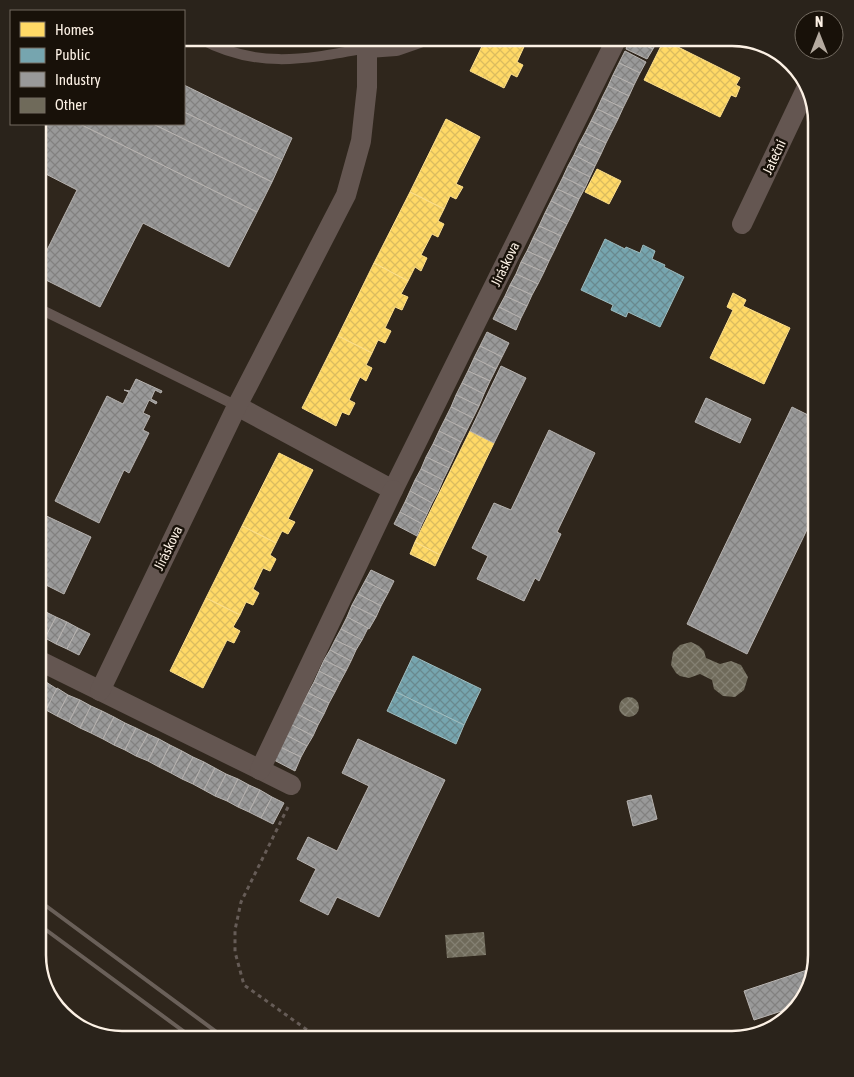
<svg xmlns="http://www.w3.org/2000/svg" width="854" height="1077" viewBox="0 0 854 1077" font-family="'Asap Condensed',sans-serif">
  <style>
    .homes { fill: url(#homes-cross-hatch); stroke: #fee08c }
    .public { fill: url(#public-cross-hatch); stroke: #9ebcbf }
    .industry { fill: url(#industry-cross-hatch); stroke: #b7b3b0 }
    .building { fill: url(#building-cross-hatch) }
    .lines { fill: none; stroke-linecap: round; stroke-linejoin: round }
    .path { stroke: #665c57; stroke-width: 3; stroke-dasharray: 4 4; stroke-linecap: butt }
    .service { stroke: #645651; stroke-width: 10 }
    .minor { stroke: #645651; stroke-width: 20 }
    .rail { stroke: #6a6059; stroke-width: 4 }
    .labels { text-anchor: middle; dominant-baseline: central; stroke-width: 5; stroke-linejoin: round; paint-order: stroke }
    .street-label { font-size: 14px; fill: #fcf1e5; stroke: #181109 }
    .rim { fill: none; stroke: #fcf1e5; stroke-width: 2.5 }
  </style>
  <defs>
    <pattern id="homes-cross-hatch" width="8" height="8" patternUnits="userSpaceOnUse" patternTransform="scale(1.25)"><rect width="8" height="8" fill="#ffd966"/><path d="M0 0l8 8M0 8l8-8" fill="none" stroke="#dbbc5f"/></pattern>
    <pattern id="public-cross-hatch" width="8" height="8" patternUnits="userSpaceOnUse" patternTransform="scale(1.25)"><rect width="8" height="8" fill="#76a5af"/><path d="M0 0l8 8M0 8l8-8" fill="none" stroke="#69898f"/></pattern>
    <pattern id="industry-cross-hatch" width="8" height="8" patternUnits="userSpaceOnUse" patternTransform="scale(1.25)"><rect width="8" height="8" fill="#999"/><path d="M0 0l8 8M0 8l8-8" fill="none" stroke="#828180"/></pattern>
    <pattern id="building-cross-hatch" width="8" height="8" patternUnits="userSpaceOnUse" patternTransform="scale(1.25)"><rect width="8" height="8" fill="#6f6a5a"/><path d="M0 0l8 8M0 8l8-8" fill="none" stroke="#848072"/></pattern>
  </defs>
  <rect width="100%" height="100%" fill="#2f261c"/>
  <!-- homes -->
  <g class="homes">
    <polygon points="486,38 536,38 534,41 528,38 517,62 523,65 517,77 511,74 504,88 470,71"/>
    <polygon points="664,40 740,78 736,85 740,87 736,97 731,95 720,117 644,80"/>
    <polygon points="446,119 480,137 456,184 463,187 456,199 450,196 444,209 410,192"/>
    <polygon points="597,169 621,181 609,204 585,192"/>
    <polygon points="410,192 444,209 438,221 444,224 438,237 432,234 421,255 427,258 421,271 415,267 408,281 374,263"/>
    <polygon points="374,263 408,281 401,294 408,297 402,310 395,307 385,328 391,331 385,343 378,340 372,353 338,336"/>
    <polygon points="733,293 746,300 743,306 790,328 764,384 710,358 733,310 727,307"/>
    <polygon points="338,336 372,353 366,365 372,368 366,381 360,377 349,400 355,403 349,415 342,412 336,426 302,408"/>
    <polygon points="470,431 494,443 440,555 415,542"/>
    <polygon points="279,453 313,470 288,519 295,522 288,534 282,531 276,543 242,526"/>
    <polygon points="242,526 276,543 270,555 276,559 270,571 263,568 253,589 259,593 253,605 246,602 240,615 206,598"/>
    <polygon points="415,542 440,555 435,566 410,554"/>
    <polygon points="206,598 240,615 233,627 240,631 234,643 227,640 203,688 170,671"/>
  </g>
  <!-- public -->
  <g class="public">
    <polygon points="605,239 625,249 626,247 640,253 643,245 655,251 652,259 665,265 664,267 684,277 660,327 628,312 626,317 611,310 613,305 581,290"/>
    <polygon points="413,656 481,689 464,725 396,692"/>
    <polygon points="396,692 464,725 456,744 387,711"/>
  </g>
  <!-- industry -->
  <g class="industry">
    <polygon points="631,38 653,49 647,59 626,49"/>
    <polygon points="631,38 659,38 653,49"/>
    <polygon points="625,51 646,62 640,73 619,63"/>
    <polygon points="619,63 640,73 634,85 613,75"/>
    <polygon points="613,75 634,85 629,96 608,86"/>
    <polygon points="184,85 292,138 282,160 184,112"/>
    <polygon points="608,86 629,96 623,108 602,98"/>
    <polygon points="602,98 623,108 618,119 597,109"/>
    <polygon points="597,109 618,119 612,131 591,121"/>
    <polygon points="184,112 282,160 272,182 153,124 184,124"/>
    <polygon points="591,121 612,131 606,143 585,133"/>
    <polygon points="38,124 80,124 257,212 229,267 143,223 100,307 38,276 38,268 77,190 38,170"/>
    <polygon points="80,124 153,124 272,182 257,212"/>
    <polygon points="585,133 606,143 601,154 579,144"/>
    <polygon points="579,144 601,154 595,166 574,155"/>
    <polygon points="574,155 595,166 590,177 568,166"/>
    <polygon points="568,166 590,177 585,188 563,177"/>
    <polygon points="563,177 585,188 579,199 557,189"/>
    <polygon points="557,189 579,199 573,212 551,201"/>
    <polygon points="551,201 573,212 567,224 545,213"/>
    <polygon points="545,213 567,224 561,236 539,226"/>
    <polygon points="539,226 561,236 555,249 533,238"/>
    <polygon points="533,238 555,249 549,261 527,251"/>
    <polygon points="527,251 549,261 544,272 521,262"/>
    <polygon points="521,262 544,272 538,284 516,274"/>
    <polygon points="516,274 538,284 532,295 510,285"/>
    <polygon points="510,285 532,295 527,306 505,296"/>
    <polygon points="505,296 527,306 521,318 499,307"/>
    <polygon points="499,307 521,318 516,330 493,319"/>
    <polygon points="487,332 509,343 502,357 480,346"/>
    <polygon points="480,346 502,357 496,369 474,358"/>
    <polygon points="474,358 496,369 490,381 468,371"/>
    <polygon points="501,366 526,378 494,443 470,431"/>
    <polygon points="468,371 490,381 484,394 462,383"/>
    <polygon points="136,379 162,391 161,393 155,390 151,399 157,402 156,404 149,400 143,413 150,416 143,430 149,433 129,473 124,470 99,523 55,501 107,396 123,404 129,392 124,390 130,391"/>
    <polygon points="462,383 484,394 479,406 456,395"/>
    <polygon points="456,395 479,406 473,418 451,407"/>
    <polygon points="706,398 751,419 740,443 695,422"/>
    <polygon points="451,407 473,418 467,430 445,419"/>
    <polygon points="792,407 816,419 816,511 747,654 687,624"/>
    <polygon points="445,419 467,430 461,442 439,431"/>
    <polygon points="549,430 595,453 557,532 561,534 539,581 535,578 524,601 477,579 488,556 472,548 494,503 511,510"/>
    <polygon points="439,431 461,442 455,455 433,444"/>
    <polygon points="433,444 455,455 449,468 426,457"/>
    <polygon points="426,457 449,468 443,480 421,469"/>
    <polygon points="421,469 443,480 438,492 415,480"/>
    <polygon points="415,480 438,492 432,503 410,491"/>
    <polygon points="410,491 432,503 427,514 405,502"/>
    <polygon points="405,502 427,514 422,524 400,512"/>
    <polygon points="38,512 91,537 64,594 38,581"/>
    <polygon points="400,512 422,524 417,536 394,524"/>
    <polygon points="371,570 394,581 388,593 365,581"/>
    <polygon points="365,581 388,593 381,606 358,594"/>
    <polygon points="358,594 381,606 376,617 352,605"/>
    <polygon points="352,605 376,617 369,629 347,617"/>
    <polygon points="38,608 44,611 38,624"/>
    <polygon points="44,611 56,617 45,638 38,635 38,624"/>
    <polygon points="56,617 67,622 56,644 45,638"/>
    <polygon points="347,617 368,628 362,640 341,629"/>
    <polygon points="67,622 78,628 67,649 56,644"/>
    <polygon points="78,628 90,634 79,655 67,649"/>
    <polygon points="341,629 362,640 356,650 335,640"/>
    <polygon points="335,640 356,650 351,661 330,650"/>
    <polygon points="330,650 351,661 346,671 324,660"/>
    <polygon points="324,660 346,671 340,682 319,671"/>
    <polygon points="319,671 340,682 335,692 314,682"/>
    <polygon points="38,678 46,682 38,699"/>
    <polygon points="46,682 57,689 46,710 38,706 38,699"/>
    <polygon points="314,682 335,692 329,703 308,693"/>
    <polygon points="57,688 68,695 57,716 46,710"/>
    <polygon points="308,693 329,703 324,714 303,703"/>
    <polygon points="68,695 80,700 69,722 57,716"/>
    <polygon points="80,700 91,706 80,728 69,722"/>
    <polygon points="303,703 324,714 318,725 297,714"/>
    <polygon points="91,706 102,711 91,733 80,728"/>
    <polygon points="102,711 114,717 103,739 91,733"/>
    <polygon points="297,714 318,725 313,736 292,725"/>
    <polygon points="114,717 125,723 114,745 103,739"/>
    <polygon points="125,723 136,728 125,750 114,745"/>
    <polygon points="292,725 313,736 307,746 286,735"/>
    <polygon points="136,728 148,734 136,756 125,750"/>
    <polygon points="148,734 159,739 148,761 136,756"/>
    <polygon points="286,735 307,746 301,757 280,747"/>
    <polygon points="159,739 170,745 159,767 148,761"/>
    <polygon points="358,739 445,780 379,917 337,897 328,915 300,901 316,869 297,859 308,837 337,851 369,786 342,773"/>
    <polygon points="170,745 182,751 171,773 159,767"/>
    <polygon points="280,747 301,757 295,771 274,760"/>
    <polygon points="182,751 193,757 182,779 171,773"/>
    <polygon points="193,757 204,762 193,784 182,779"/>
    <polygon points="204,762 215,768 204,790 193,784"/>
    <polygon points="215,768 226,774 215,796 204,790"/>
    <polygon points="226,774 238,779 227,801 215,796"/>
    <polygon points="238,779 249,785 238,807 227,801"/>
    <polygon points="249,785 260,790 249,812 238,807"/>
    <polygon points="260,790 272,797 261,818 249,812"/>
    <polygon points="651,795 657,819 633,826 627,801"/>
    <polygon points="272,797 284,803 273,824 261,818"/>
    <polygon points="813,968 805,997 797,1006 754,1020 744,991"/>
  </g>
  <!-- building -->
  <g class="building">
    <polygon points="691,642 699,646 704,651 706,658 720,664 731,661 741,665 748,677 744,690 735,697 723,696 714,689 712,680 700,674 689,678 680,676 676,673 671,665 673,652 680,645"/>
    <circle cx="629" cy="707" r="10"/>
    <polygon points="484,932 486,955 447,958 445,935"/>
  </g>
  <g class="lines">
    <!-- path -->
    <polyline class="path" points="288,807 241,902 235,930 235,952 244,985 320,1039"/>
    <!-- service -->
    <g class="service">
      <path d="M199,38C257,70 307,59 368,48"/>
      <polyline points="38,308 237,406"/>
    </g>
    <!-- minor -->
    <g class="minor">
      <polyline points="368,48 396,46 419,38"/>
      <polyline points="742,224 806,89"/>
      <polyline points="237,406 393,490 617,38"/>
      <polyline points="38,660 291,785"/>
      <polyline points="100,691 237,406 346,195 361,141 367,87 367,38"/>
      <polyline points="260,770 393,490"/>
    </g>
    <!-- rail -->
    <g class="rail">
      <polyline points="38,900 226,1039"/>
      <polyline points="38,924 194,1039"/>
    </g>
  </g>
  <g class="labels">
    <!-- street labels -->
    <g class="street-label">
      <text transform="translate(774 157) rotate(-65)">Jateční</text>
      <text transform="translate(505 264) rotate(-64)">Jiráskova</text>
      <text transform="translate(168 548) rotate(-64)">Jiráskova</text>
    </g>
  </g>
  <!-- crop -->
  <path d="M0 0H854V1077H0ZM122 46H732A76 76 0 0 1 808 122V955A76 76 0 0 1 732 1031H122A76 76 0 0 1 46 955V122A76 76 0 0 1 122 46Z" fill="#2a231b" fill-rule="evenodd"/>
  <path class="rim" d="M122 46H732A76 76 0 0 1 808 122V955A76 76 0 0 1 732 1031H122A76 76 0 0 1 46 955V122A76 76 0 0 1 122 46Z"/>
  <!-- legend -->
  <rect x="10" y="10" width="175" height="115" fill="#181109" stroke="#736b61"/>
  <rect x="20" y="22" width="25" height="15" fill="#ffd966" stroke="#736b61"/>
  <text x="55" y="35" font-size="15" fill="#fcf1e5">Homes</text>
  <rect x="20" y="48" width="25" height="15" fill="#76a5af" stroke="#736b61"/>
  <text x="55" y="60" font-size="15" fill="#fcf1e5">Public</text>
  <rect x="20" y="72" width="25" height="15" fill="#999999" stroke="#736b61"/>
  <text x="55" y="85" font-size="15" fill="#fcf1e5">Industry</text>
  <rect x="20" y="98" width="25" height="15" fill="#6f6a5a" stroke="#736b61"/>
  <text x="55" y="110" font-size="15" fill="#fcf1e5">Other</text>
  <!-- north arrow -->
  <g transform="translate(819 35)"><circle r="24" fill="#181109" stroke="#736b61"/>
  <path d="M0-4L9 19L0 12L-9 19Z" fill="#b4aa9f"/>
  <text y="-8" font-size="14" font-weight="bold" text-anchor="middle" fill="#fcf1e5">N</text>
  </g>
</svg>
